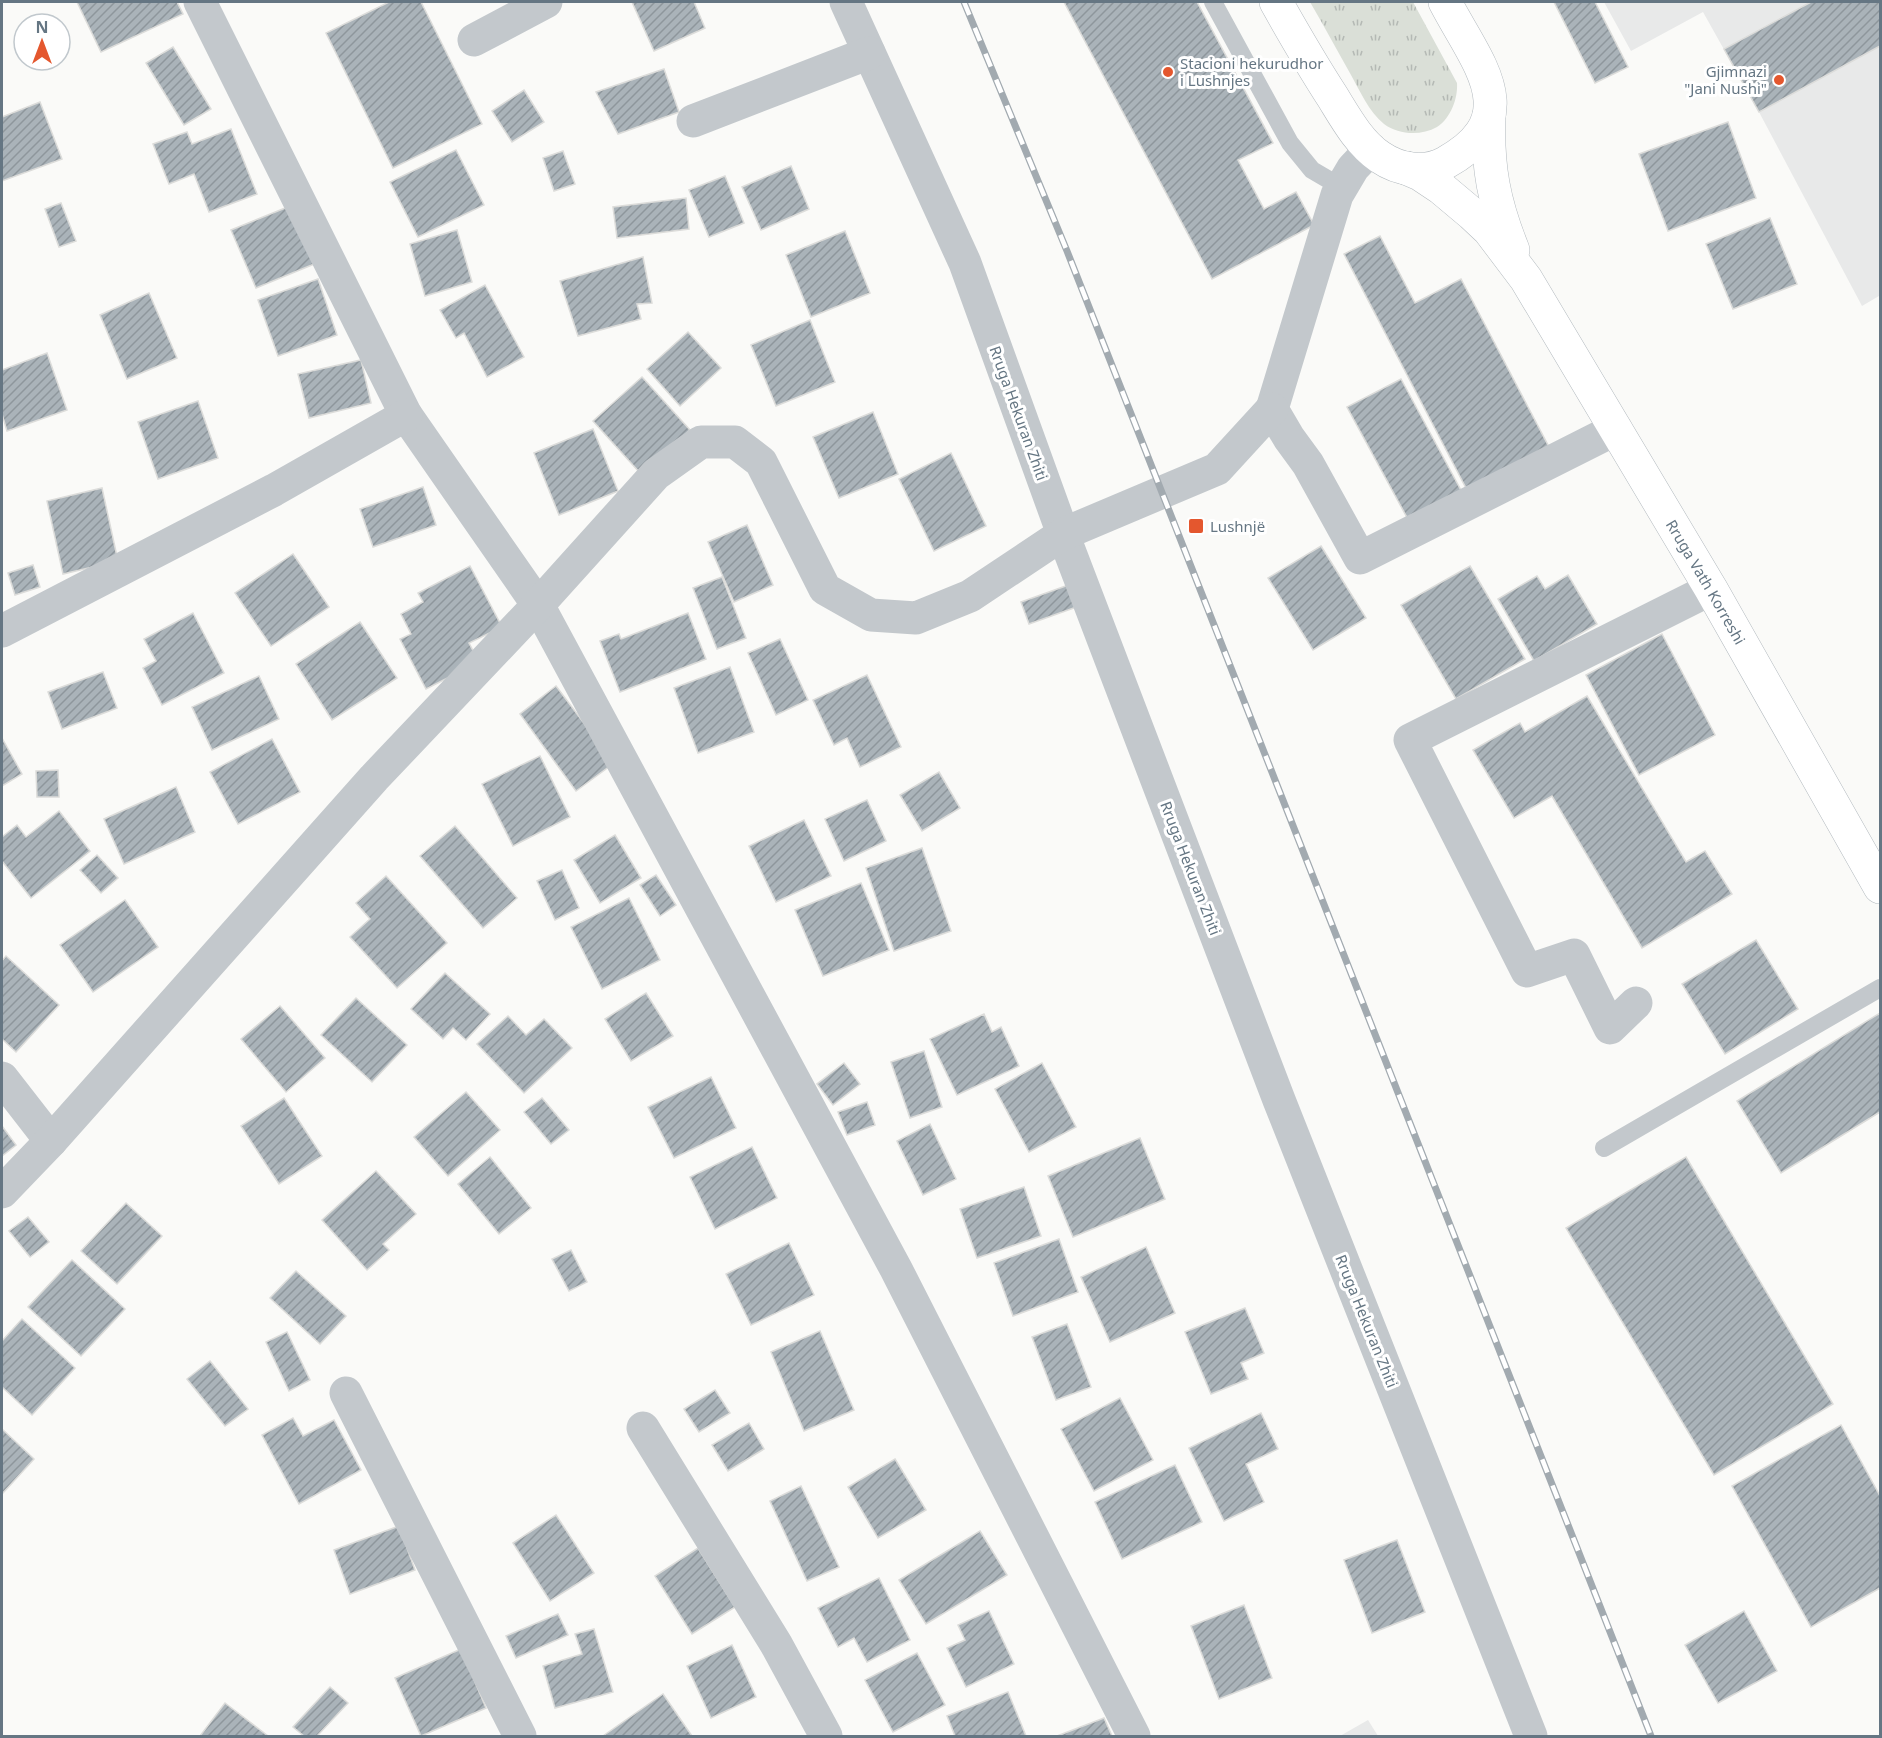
<svg xmlns="http://www.w3.org/2000/svg" width="1882" height="1738" viewBox="0 0 1882 1738" font-family="'Noto Sans',sans-serif">
  <style>
    .built { fill: #e8e9e9 }
    .grass { fill: url(#grass-tufts) }
    .building { fill: url(#building-hatch); stroke: #dcdcda; stroke-width: 1.5 }
    .lines { fill: none; stroke-linecap: round; stroke-linejoin: round }
    .secondary-casing { stroke: #b3babf; stroke-width: 34 }
    .lane { stroke: #c3c8cc; stroke-width: 18 }
    .street { stroke: #c3c8cc; stroke-width: 33 }
    .secondary { stroke: #fff; stroke-width: 33 }
    .rail-casing { stroke: #a2aab0; stroke-width: 7 }
    .rail { stroke: #fff; stroke-width: 4.5; stroke-dasharray: 14; stroke-linecap: butt }
    .poi-dot { fill: #e4572e; stroke: #fff; stroke-width: 2 }
    .labels { text-anchor: middle; dominant-baseline: central; stroke-width: 6; stroke-linejoin: round; paint-order: stroke }
    .poi-label { font-size: 15px; fill: #657683; stroke: #fff; text-anchor: start }
    .street-label { font-size: 15px; fill: #657683; stroke: #fff }
  </style>
  <defs>
    <pattern id="grass-tufts" width="24" height="20" patternUnits="userSpaceOnUse" patternTransform="scale(1.5)"><rect width="24" height="20" fill="#dadfd7"/><path d="M3 7l-1-3M5 7V3M7 7l1-3M15 17l-1-3M17 17v-4M19 17l1-3" fill="none" stroke="#b4b9b4"/></pattern>
    <pattern id="building-hatch" width="6" height="6" patternUnits="userSpaceOnUse" patternTransform="scale(1.5)"><rect width="6" height="6" fill="#aab3b9"/><path d="M-1 1l2-2M0 6l6-6M5 7l2-2" fill="none" stroke="#8e969c"/></pattern>
  </defs>
  <rect width="100%" height="100%" fill="#fafaf8"/>
  <!-- built -->
  <g class="built">
    <polygon points="1604,2 1880,2 1880,298 1879,296 1862,306 1759,112 1703,12 1631,51"/>
    <polygon points="1368,1720 1378,1736 1340,1736"/>
  </g>
  <!-- grass -->
  <path class="grass" d="M1310,2H1413L1457,83C1458,98 1451,118 1437,127C1421,136 1399,135 1384,124C1369,112 1360,91 1351,75C1337,50 1324,26 1310,2Z"/>
  <!-- building -->
  <g class="building">
    <polygon points="77,2 177,2 183,14 101,52"/>
    <polygon points="389,2 421,2 482,124 393,168 326,33"/>
    <polygon points="632,2 694,2 705,28 654,51"/>
    <polygon points="1064,2 1197,2 1273,143 1238,160 1264,209 1296,192 1314,225 1212,279"/>
    <polygon points="1554,2 1595,2 1628,67 1595,83"/>
    <polygon points="1811,2 1880,2 1880,46 1759,112 1724,49"/>
    <polygon points="173,47 211,109 184,125 146,63"/>
    <polygon points="664,69 679,112 618,134 596,92"/>
    <polygon points="524,90 544,122 512,142 492,111"/>
    <polygon points="40,102 62,159 2,181 2,117"/>
    <polygon points="1728,122 1756,198 1668,231 1639,154"/>
    <polygon points="231,129 257,194 209,212 194,174 169,184 153,144 187,132 192,144"/>
    <polygon points="456,150 484,205 418,237 390,182"/>
    <polygon points="563,151 575,184 554,191 543,158"/>
    <polygon points="791,166 809,209 761,230 742,187"/>
    <polygon points="725,176 744,223 709,237 689,190"/>
    <polygon points="686,198 689,229 617,238 613,207"/>
    <polygon points="61,203 76,241 59,247 45,209"/>
    <polygon points="295,204 319,262 256,288 231,230"/>
    <polygon points="1770,218 1797,284 1733,309 1706,244"/>
    <polygon points="457,230 472,282 425,296 410,244"/>
    <polygon points="845,231 870,293 811,317 786,255"/>
    <polygon points="1380,236 1415,303 1461,279 1549,447 1467,490 1344,254"/>
    <polygon points="643,257 652,303 637,304 641,319 578,336 560,281"/>
    <polygon points="318,279 337,335 278,356 258,300"/>
    <polygon points="485,285 524,357 487,377 464,333 456,338 440,310"/>
    <polygon points="149,293 177,358 127,379 100,315"/>
    <polygon points="810,320 835,382 776,406 751,345"/>
    <polygon points="688,332 721,368 680,406 647,369"/>
    <polygon points="47,353 67,410 7,431 2,414 2,370"/>
    <polygon points="361,360 371,403 309,418 298,374"/>
    <polygon points="642,377 690,430 641,474 593,421"/>
    <polygon points="1401,379 1463,494 1410,523 1347,407"/>
    <polygon points="198,401 218,458 158,479 138,422"/>
    <polygon points="873,412 898,474 839,498 813,437"/>
    <polygon points="593,429 618,491 559,515 534,453"/>
    <polygon points="951,453 986,526 934,551 899,479"/>
    <polygon points="423,487 436,525 373,547 360,509"/>
    <polygon points="102,488 118,561 63,574 47,501"/>
    <polygon points="747,525 773,585 734,602 708,542"/>
    <polygon points="1321,546 1366,618 1313,650 1268,578"/>
    <polygon points="293,554 329,607 271,646 235,593"/>
    <polygon points="33,565 40,587 15,595 8,573"/>
    <polygon points="470,566 502,627 469,643 479,662 426,689 400,639 411,634 401,614 423,602 418,593"/>
    <polygon points="1470,566 1525,659 1456,699 1401,605"/>
    <polygon points="1568,575 1597,624 1534,661 1498,599 1537,576 1545,589"/>
    <polygon points="722,577 746,638 717,649 693,588"/>
    <polygon points="1074,583 1082,605 1029,624 1021,602"/>
    <polygon points="193,613 224,673 162,705 143,668 156,661 144,639"/>
    <polygon points="688,613 706,659 620,692 600,641 619,634 621,639"/>
    <polygon points="360,622 397,678 332,720 296,664"/>
    <polygon points="1662,634 1715,735 1639,775 1586,675"/>
    <polygon points="780,639 808,700 776,715 748,653"/>
    <polygon points="730,667 754,732 698,753 674,688"/>
    <polygon points="103,672 117,708 62,729 48,692"/>
    <polygon points="867,675 901,747 860,767 847,738 834,745 813,700"/>
    <polygon points="259,676 279,719 212,750 192,707"/>
    <polygon points="556,686 614,763 576,791 520,714"/>
    <polygon points="1587,696 1686,862 1705,851 1732,894 1642,948 1552,796 1514,818 1473,750 1520,723 1525,732"/>
    <polygon points="2,738 22,774 2,786"/>
    <polygon points="272,739 300,792 238,824 210,772"/>
    <polygon points="540,756 570,817 513,846 482,784"/>
    <polygon points="58,770 59,797 37,797 36,771"/>
    <polygon points="939,772 960,808 922,831 900,795"/>
    <polygon points="176,787 195,832 124,864 104,819"/>
    <polygon points="867,800 886,841 844,861 825,819"/>
    <polygon points="59,811 90,851 31,898 2,861 2,837 17,825 26,837"/>
    <polygon points="804,820 831,876 776,902 749,846"/>
    <polygon points="455,826 517,898 483,928 420,856"/>
    <polygon points="615,835 641,878 600,903 574,860"/>
    <polygon points="922,848 951,931 894,951 866,868"/>
    <polygon points="97,855 118,878 101,893 80,870"/>
    <polygon points="562,870 579,908 555,920 537,881"/>
    <polygon points="656,875 676,905 660,916 640,885"/>
    <polygon points="386,876 447,943 397,988 350,937 370,919 356,903"/>
    <polygon points="861,883 889,950 823,976 795,910"/>
    <polygon points="629,898 660,960 602,989 571,927"/>
    <polygon points="125,900 158,947 93,992 60,945"/>
    <polygon points="1756,940 1798,1009 1725,1054 1682,984"/>
    <polygon points="6,956 59,1005 16,1052 2,1039 2,961"/>
    <polygon points="445,973 490,1014 466,1040 453,1028 443,1039 411,1009"/>
    <polygon points="646,993 673,1036 631,1061 605,1019"/>
    <polygon points="356,998 407,1045 372,1082 321,1035"/>
    <polygon points="280,1006 325,1058 286,1092 241,1039"/>
    <polygon points="1880,1013 1880,1112 1781,1173 1737,1101"/>
    <polygon points="984,1014 992,1032 1001,1027 1019,1066 957,1095 930,1039"/>
    <polygon points="508,1016 526,1035 544,1019 572,1048 524,1093 477,1044"/>
    <polygon points="924,1051 942,1107 910,1118 891,1062"/>
    <polygon points="844,1063 860,1084 833,1105 817,1084"/>
    <polygon points="1042,1063 1076,1127 1029,1152 995,1089"/>
    <polygon points="711,1077 736,1128 674,1158 648,1107"/>
    <polygon points="466,1092 500,1130 448,1176 414,1137"/>
    <polygon points="284,1098 322,1156 279,1184 241,1126"/>
    <polygon points="542,1098 569,1130 551,1144 524,1112"/>
    <polygon points="867,1102 875,1125 847,1135 838,1112"/>
    <polygon points="930,1124 956,1179 923,1195 897,1141"/>
    <polygon points="2,1126 16,1145 2,1156"/>
    <polygon points="1140,1138 1165,1199 1073,1237 1048,1176"/>
    <polygon points="752,1147 777,1198 715,1229 690,1177"/>
    <polygon points="490,1157 531,1208 499,1234 458,1184"/>
    <polygon points="1686,1157 1833,1404 1714,1475 1566,1228"/>
    <polygon points="376,1171 416,1214 383,1244 389,1250 367,1270 322,1220"/>
    <polygon points="1024,1187 1041,1236 977,1258 960,1209"/>
    <polygon points="126,1203 162,1236 117,1284 81,1251"/>
    <polygon points="28,1217 49,1242 30,1257 9,1231"/>
    <polygon points="1059,1239 1078,1292 1013,1316 994,1263"/>
    <polygon points="789,1243 814,1295 751,1325 726,1274"/>
    <polygon points="1146,1247 1175,1313 1110,1342 1081,1277"/>
    <polygon points="571,1250 587,1282 569,1291 552,1259"/>
    <polygon points="72,1260 125,1309 81,1356 28,1307"/>
    <polygon points="296,1271 346,1316 320,1344 270,1298"/>
    <polygon points="1245,1308 1264,1353 1241,1363 1248,1379 1211,1394 1185,1332"/>
    <polygon points="22,1319 75,1368 32,1415 2,1387 2,1341"/>
    <polygon points="1067,1324 1091,1387 1056,1400 1032,1337"/>
    <polygon points="820,1331 854,1410 804,1431 771,1352"/>
    <polygon points="287,1332 310,1380 289,1391 266,1342"/>
    <polygon points="210,1361 248,1409 225,1426 187,1379"/>
    <polygon points="715,1390 730,1413 699,1432 684,1409"/>
    <polygon points="1120,1398 1153,1460 1094,1491 1061,1429"/>
    <polygon points="1261,1413 1278,1449 1246,1464 1264,1502 1224,1521 1189,1448"/>
    <polygon points="293,1418 303,1436 334,1420 361,1470 299,1504 262,1435"/>
    <polygon points="749,1423 764,1449 728,1471 712,1445"/>
    <polygon points="1841,1425 1880,1496 1880,1588 1811,1627 1732,1486"/>
    <polygon points="2,1429 34,1459 2,1494"/>
    <polygon points="895,1459 926,1510 878,1538 848,1487"/>
    <polygon points="1175,1465 1202,1522 1122,1559 1095,1502"/>
    <polygon points="801,1486 839,1567 807,1581 770,1501"/>
    <polygon points="556,1515 594,1573 550,1601 513,1543"/>
    <polygon points="399,1526 415,1570 350,1594 334,1550"/>
    <polygon points="980,1531 1007,1575 926,1624 899,1580"/>
    <polygon points="1397,1540 1425,1612 1372,1633 1344,1560"/>
    <polygon points="698,1548 735,1607 692,1634 655,1576"/>
    <polygon points="879,1578 910,1640 867,1662 854,1638 838,1647 818,1608"/>
    <polygon points="1244,1605 1272,1678 1219,1699 1191,1626"/>
    <polygon points="989,1611 1014,1664 966,1687 947,1648 965,1640 958,1625"/>
    <polygon points="1744,1611 1777,1671 1718,1703 1685,1645"/>
    <polygon points="558,1614 568,1635 516,1658 506,1636"/>
    <polygon points="594,1629 613,1692 555,1708 543,1666 582,1654 575,1634"/>
    <polygon points="732,1645 756,1697 711,1718 687,1666"/>
    <polygon points="461,1649 486,1708 421,1736 395,1678"/>
    <polygon points="917,1653 945,1705 893,1732 865,1680"/>
    <polygon points="330,1687 348,1703 317,1736 304,1736 293,1727"/>
    <polygon points="1008,1692 1026,1736 955,1736 947,1716"/>
    <polygon points="663,1694 692,1736 603,1736"/>
    <polygon points="225,1703 268,1736 200,1736"/>
    <polygon points="1104,1718 1112,1736 1057,1736"/>
  </g>
  <g class="lines">
    <defs>
      <g id="secondary">
        <path d="M1276,2C1294,34 1312,65 1332,96C1345,117 1359,143 1380,157C1399,170 1424,174 1445,163C1529,117 1476,62 1445,2"/>
        <path d="M1489,116C1487,167 1494,203 1513,250"/>
        <path id="s1" d="M1406,168L1420,174L1441,188L1472,214L1489,230L1526,279L1711,589L1880,887"/>
      </g>
    </defs>
    <!-- secondary casing -->
    <use href="#secondary" class="secondary-casing"/>
    <!-- lane -->
    <g class="lane">
      <polyline points="1213,2 1290,143 1312,170 1341,187"/>
      <polyline points="1604,1148 1880,988"/>
    </g>
    <!-- street -->
    <g class="street">
      <polyline points="200,2 406,415 538,605 896,1269 1134,1736"/>
      <polyline points="846,2 965,263 1063,534 1279,1100 1531,1736"/>
      <polyline points="474,40 546,2"/>
      <polyline points="693,121 869,53"/>
      <polyline points="1371,149 1353,168 1337,195 1272,409 1289,438 1308,464 1360,558 1616,429"/>
      <polyline points="2,631 274,490 406,415"/>
      <polyline points="1636,1003 1610,1028 1574,955 1527,971 1410,740 1711,589"/>
      <polyline points="2,1078 51,1141"/>
      <polyline points="2,1192 51,1141 374,778 538,605 656,474 701,442 735,442 761,462 825,589 871,615 916,618 970,596 1063,534 1217,469 1272,409"/>
      <polyline points="346,1393 520,1736"/>
      <polyline points="643,1428 776,1644 826,1736"/>
    </g>
    <!-- secondary -->
    <use href="#secondary" class="secondary"/>
    <defs>
      <polyline id="rail" points="964,2 1067,251 1651,1736"/>
    </defs>
    <!-- rail casing -->
    <use href="#rail" class="rail-casing"/>
    <!-- rail -->
    <use href="#rail" class="rail"/>
  </g>
  <!-- markers -->
  <g class="poi-dot">
    <circle cx="1168" cy="72" r="6"/>
    <circle cx="1779" cy="80" r="6"/>
    <rect x="1188" y="518" width="16" height="16" rx="3"/>
  </g>
  <g class="labels">
    <!-- poi labels -->
    <g class="poi-label">
      <text x="1180" y="63">Stacioni hekurudhor<tspan x="1180" dy="17">i Lushnjes</tspan></text>
      <text x="1767" y="71" text-anchor="end">Gjimnazi<tspan x="1767" dy="17">"Jani Nushi"</tspan></text>
      <text x="1210" y="526">Lushnjë</text>
    </g>
    <!-- street labels -->
    <g class="street-label">
      <text transform="translate(1019 413) rotate(70)">Rruga Hekuran Zhiti</text>
      <text stroke="none"><textPath href="#s1" startOffset="518">Rruga Vath Korreshi</textPath></text>
      <text transform="translate(1191 868) rotate(69)">Rruga Hekuran Zhiti</text>
      <text transform="translate(1367 1321) rotate(68)">Rruga Hekuran Zhiti</text>
    </g>
  </g>
  <!-- border -->
  <rect width="1882" height="1738" fill="none" stroke="#657683" stroke-width="6"/>
  <!-- north arrow -->
  <g transform="translate(42 42)"><circle r="28" fill="#ffffff" stroke="#c1c8cd" stroke-width="1.5"/>
  <path d="M0-4.5L10 22L0 15L-10 22Z" fill="#e4572e"/>
  <text y="-9" font-size="16" font-weight="bold" text-anchor="middle" fill="#657683">N</text>
  </g>
</svg>
